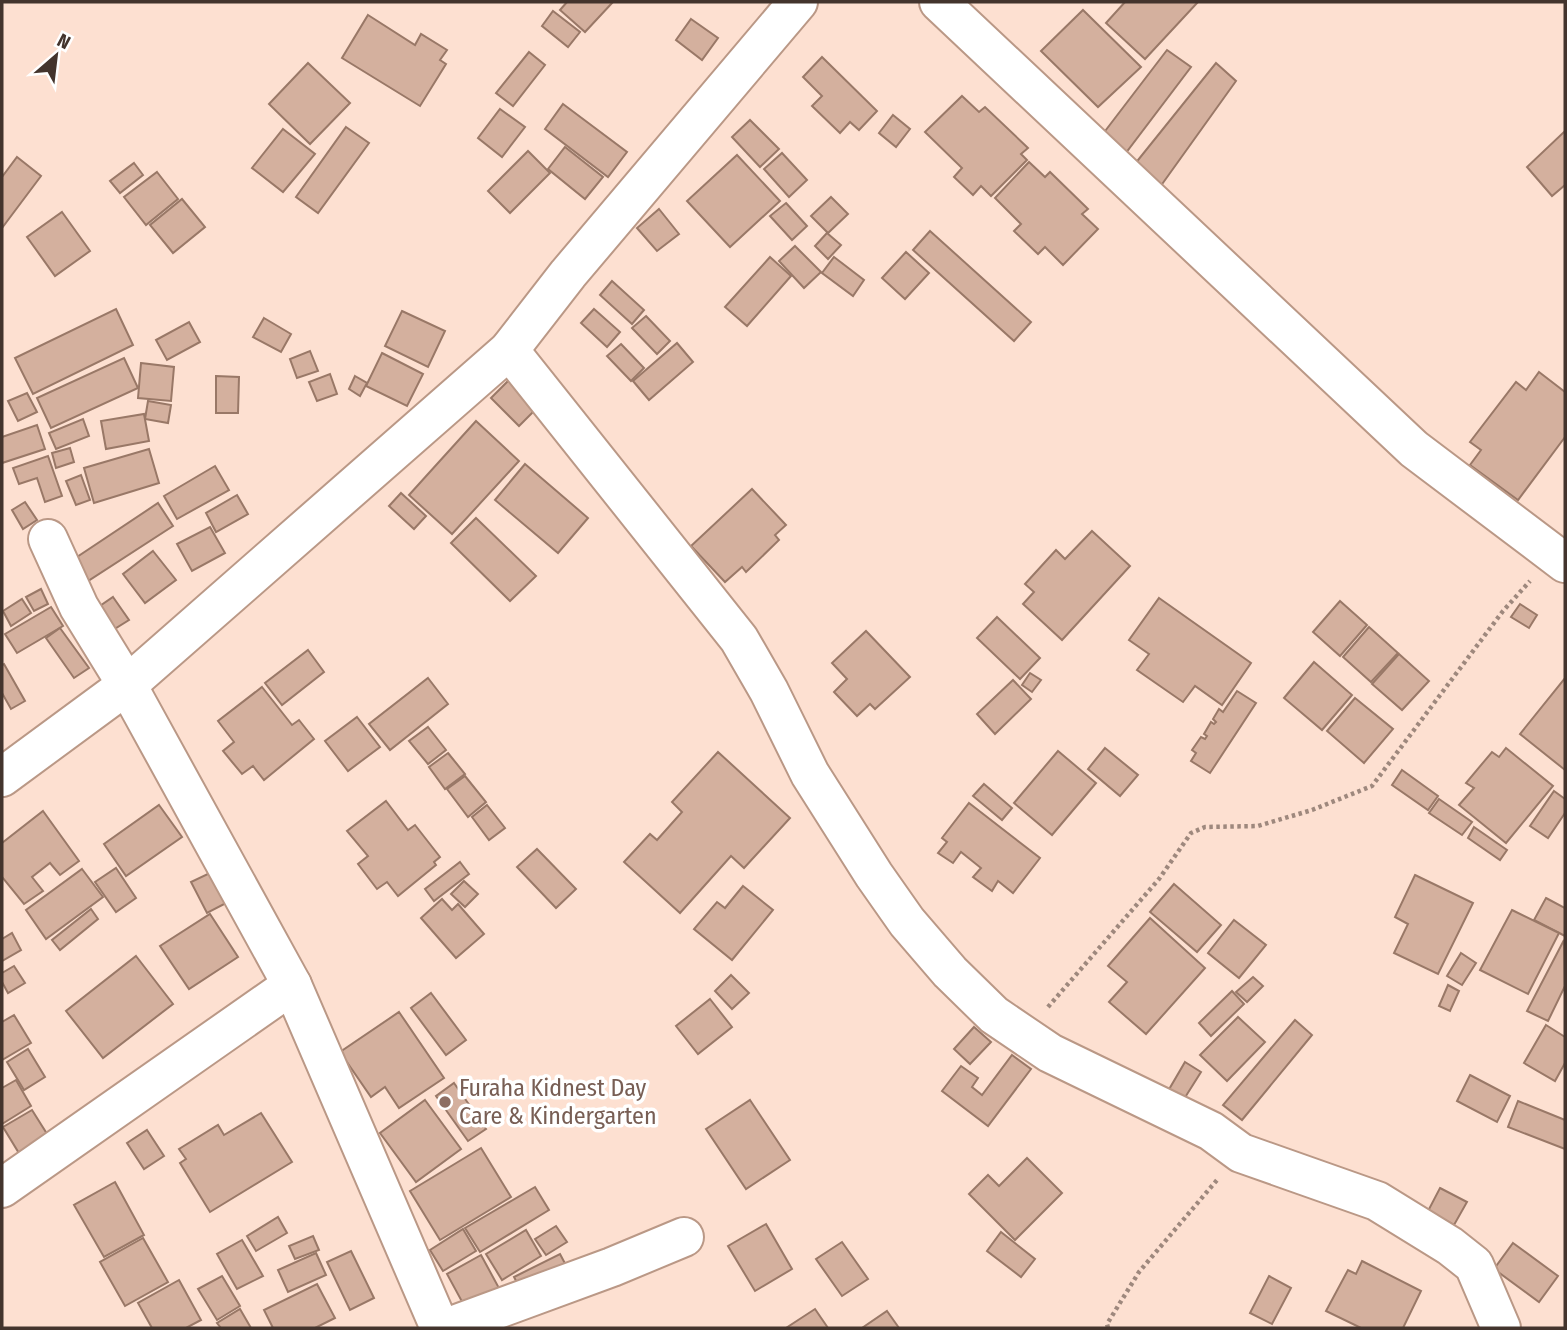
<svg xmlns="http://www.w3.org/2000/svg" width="1567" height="1330" viewBox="0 0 1567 1330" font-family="'Fira Sans Condensed',sans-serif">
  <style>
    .building { fill: #d4b09e; stroke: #997867; stroke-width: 2 }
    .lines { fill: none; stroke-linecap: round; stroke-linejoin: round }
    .street-casing { stroke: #ba9886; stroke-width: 42 }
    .path { stroke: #9e887d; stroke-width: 4.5; stroke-dasharray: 3.5 3.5; stroke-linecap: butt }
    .street { stroke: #fff; stroke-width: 38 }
    .education-dot { fill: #8d6e63; stroke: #fff; stroke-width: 2.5 }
    .labels { text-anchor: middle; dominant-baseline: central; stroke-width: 7; stroke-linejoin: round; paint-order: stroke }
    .education-label { font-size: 24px; fill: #785e54; stroke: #fff; text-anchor: start }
  </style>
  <rect width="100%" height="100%" fill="#fde0d1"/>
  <!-- building -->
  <g class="building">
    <polygon points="567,2 613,2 585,32 560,10"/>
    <polygon points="1125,2 1198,2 1145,59 1106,23"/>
    <polygon points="1083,10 1141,67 1098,107 1041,51"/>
    <polygon points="553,11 580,32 568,47 542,26"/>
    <polygon points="368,15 415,45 421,34 447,50 440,60 446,64 420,106 342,58"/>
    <polygon points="691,19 718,38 702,60 676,40"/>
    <polygon points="1167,50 1191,67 1122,158 1099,139"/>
    <polygon points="529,52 545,65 513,106 496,93"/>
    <polygon points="822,57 877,111 859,130 850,122 840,133 812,106 822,96 803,77"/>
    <polygon points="308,63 350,103 310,144 269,104"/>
    <polygon points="1216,63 1236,81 1160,187 1130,170"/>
    <polygon points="962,96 979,112 985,107 1028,148 1021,154 1027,160 991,196 981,186 973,195 954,177 962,168 925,132"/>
    <polygon points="563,104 627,152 608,177 545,129"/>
    <polygon points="500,109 525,127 502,157 478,138"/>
    <polygon points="893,115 910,129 896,147 879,133"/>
    <polygon points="750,120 779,149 760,167 732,137"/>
    <polygon points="346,127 369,143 318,213 296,197"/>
    <polygon points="283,129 315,154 283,192 252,168"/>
    <polygon points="1565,131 1565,185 1552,196 1527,167"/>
    <polygon points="565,147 603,177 585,199 548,169"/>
    <polygon points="528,151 550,173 510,213 488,191"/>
    <polygon points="782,153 807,180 789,197 764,169"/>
    <polygon points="737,155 780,201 730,247 687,201"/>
    <polygon points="17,157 41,176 2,228 2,177"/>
    <polygon points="1029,162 1045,177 1050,172 1088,209 1082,214 1098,229 1063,265 1045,247 1038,254 1014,231 1021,224 995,198"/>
    <polygon points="134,163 143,175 120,193 110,181"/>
    <polygon points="157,172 178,199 146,225 124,197"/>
    <polygon points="831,197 848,214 828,233 811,216"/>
    <polygon points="182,199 205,227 173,253 150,225"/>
    <polygon points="786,203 807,226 792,240 770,216"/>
    <polygon points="659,209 679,234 657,251 637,228"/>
    <polygon points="62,212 90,251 55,276 27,237"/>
    <polygon points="930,231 1031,322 1014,341 913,250"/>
    <polygon points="827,233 841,245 828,259 815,246"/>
    <polygon points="795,246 821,272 804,288 779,261"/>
    <polygon points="906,252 929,273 905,299 882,278"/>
    <polygon points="770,257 791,276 747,326 725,307"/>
    <polygon points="834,257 864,280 853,296 822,273"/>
    <polygon points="612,281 644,310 632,324 600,295"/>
    <polygon points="116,309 133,345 33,394 15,358"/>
    <polygon points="594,309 620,332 607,347 581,323"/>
    <polygon points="402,311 445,331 428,367 385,346"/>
    <polygon points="646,316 670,341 657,354 632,328"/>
    <polygon points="264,318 291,334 281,352 253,337"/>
    <polygon points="189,322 200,342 167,360 156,340"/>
    <polygon points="677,343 693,362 649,400 633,381"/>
    <polygon points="621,344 644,368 631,381 607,356"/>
    <polygon points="310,351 318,371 297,378 290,359"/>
    <polygon points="382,353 423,374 407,406 366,386"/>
    <polygon points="124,358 138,388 51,428 37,398"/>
    <polygon points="141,363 174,367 171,401 138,398"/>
    <polygon points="1539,372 1565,392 1565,437 1518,500 1470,465 1481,450 1470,442 1516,382 1526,390"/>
    <polygon points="330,374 337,394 317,401 309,382"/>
    <polygon points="216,376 239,377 238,413 216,413"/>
    <polygon points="355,376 367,383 360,396 349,389"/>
    <polygon points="510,379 538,407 519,426 491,398"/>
    <polygon points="27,393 37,412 18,421 8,401"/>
    <polygon points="148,401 171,405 168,423 145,419"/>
    <polygon points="144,414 149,441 106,449 101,421"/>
    <polygon points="83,419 89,436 56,449 49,433"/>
    <polygon points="476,421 519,461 452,534 409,495"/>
    <polygon points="37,425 45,449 2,463 2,437"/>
    <polygon points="70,448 74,462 56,468 52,453"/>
    <polygon points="149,449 159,483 94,503 84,468"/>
    <polygon points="48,456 62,496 45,502 37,478 19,484 13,468"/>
    <polygon points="525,464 588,518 558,553 495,500"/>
    <polygon points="215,466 229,490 177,519 164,496"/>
    <polygon points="81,475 90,500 76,505 66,481"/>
    <polygon points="752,489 786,525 775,535 779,540 746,572 742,567 725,582 691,546"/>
    <polygon points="401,493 426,516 414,529 389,506"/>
    <polygon points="237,495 248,514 216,532 206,513"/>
    <polygon points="25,502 37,520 23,529 12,510"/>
    <polygon points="158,503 173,526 88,581 74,559"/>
    <polygon points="476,518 536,576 510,601 451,543"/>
    <polygon points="210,527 225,553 192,571 177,544"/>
    <polygon points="1092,531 1130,566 1062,640 1023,604 1034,592 1025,584 1056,550 1065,559"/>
    <polygon points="153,551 176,580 145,603 123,574"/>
    <polygon points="41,589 48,604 34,611 26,597"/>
    <polygon points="113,597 129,620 108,633 94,610"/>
    <polygon points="1159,598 1251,663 1222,705 1195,686 1183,702 1137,670 1149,654 1129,640"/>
    <polygon points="22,599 31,613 11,626 3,611"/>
    <polygon points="1340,601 1367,625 1340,656 1313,632"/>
    <polygon points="1520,604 1537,615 1529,628 1511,617"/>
    <polygon points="51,607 63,626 17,653 5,634"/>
    <polygon points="997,617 1040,658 1020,679 977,638"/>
    <polygon points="1369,627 1398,653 1371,682 1343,657"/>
    <polygon points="60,628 89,668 74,678 46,638"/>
    <polygon points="866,631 910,677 875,709 870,704 857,716 834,692 847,679 832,663"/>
    <polygon points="308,650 324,672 282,705 265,683"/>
    <polygon points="1399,654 1429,681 1402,710 1372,684"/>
    <polygon points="1314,662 1352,695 1322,730 1284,698"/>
    <polygon points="4,664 25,701 11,709 2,693 2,665"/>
    <polygon points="1030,673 1041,680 1032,692 1022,685"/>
    <polygon points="428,678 448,704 390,750 369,724"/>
    <polygon points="1565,678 1565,770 1520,734"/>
    <polygon points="1013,680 1031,699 995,734 977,714"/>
    <polygon points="262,687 292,725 299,720 314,739 264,780 253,766 242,774 223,751 234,742 218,721"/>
    <polygon points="1237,691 1256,703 1210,773 1191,761 1196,753 1192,750 1201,737 1205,739 1207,736 1204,734 1211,722 1214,724 1216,722 1213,719 1219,709 1223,712"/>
    <polygon points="1355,698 1393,729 1364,763 1327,731"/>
    <polygon points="357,717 380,747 348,771 325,741"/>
    <polygon points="428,727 446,750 428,764 409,741"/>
    <polygon points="1105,748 1138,775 1120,796 1088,769"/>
    <polygon points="1506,748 1553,786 1506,843 1459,805 1474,788 1466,783 1492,752 1499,757"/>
    <polygon points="1058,751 1096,783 1052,835 1014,803"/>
    <polygon points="718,752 790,818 744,868 731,856 680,913 624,862 650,834 657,840 682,812 672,802"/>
    <polygon points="448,753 465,774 445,789 429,767"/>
    <polygon points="1402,770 1438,796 1428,810 1392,785"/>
    <polygon points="465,776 486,802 468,817 447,789"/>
    <polygon points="984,784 1012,808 1002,820 973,796"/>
    <polygon points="1554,791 1565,799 1565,813 1548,838 1530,826"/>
    <polygon points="1439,799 1472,822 1462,835 1429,813"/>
    <polygon points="386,801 408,830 415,825 440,857 434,862 436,865 398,896 387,882 377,889 358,864 368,856 347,831"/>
    <polygon points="969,803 1040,858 1013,893 998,881 992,891 973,877 981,868 961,852 953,863 938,853 947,842 942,838"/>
    <polygon points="159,805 182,837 126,876 104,844"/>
    <polygon points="487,805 505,828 489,840 472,817"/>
    <polygon points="43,811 79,861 60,875 50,863 32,877 43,891 24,904 2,877 2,843"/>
    <polygon points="1474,827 1507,850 1500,860 1468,838"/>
    <polygon points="537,849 576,889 556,908 517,867"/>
    <polygon points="460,862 469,874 434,901 425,889"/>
    <polygon points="116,868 136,898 116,912 95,882"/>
    <polygon points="82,869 103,897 46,939 26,910"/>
    <polygon points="214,871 230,901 207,913 191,882"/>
    <polygon points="1415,875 1473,903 1438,974 1394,953 1408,924 1395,917"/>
    <polygon points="464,881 478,894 465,907 451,894"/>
    <polygon points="1174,884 1221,925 1197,952 1150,912"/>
    <polygon points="743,886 773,910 732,960 694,929 717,902 725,908"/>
    <polygon points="1546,898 1565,908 1565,936 1534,920"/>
    <polygon points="442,899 452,910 458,904 484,934 456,958 421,918"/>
    <polygon points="91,909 98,919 60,950 52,940"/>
    <polygon points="1512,910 1559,933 1528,994 1480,970"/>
    <polygon points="210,914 238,957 189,989 160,946"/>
    <polygon points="1150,918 1205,968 1146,1034 1109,1002 1127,982 1108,966"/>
    <polygon points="1234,920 1266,945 1239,978 1208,953"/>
    <polygon points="12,933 21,950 2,961 2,939"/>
    <polygon points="1564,940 1565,986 1548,1021 1527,1011"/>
    <polygon points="1461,953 1476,963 1462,985 1447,976"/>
    <polygon points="136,956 173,1004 103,1058 66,1011"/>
    <polygon points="14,966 25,983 8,993 2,982 2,973"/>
    <polygon points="731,975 749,993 732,1009 715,991"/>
    <polygon points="1253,977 1263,986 1247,1002 1236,992"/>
    <polygon points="1448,985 1459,991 1450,1011 1439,1006"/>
    <polygon points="1232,991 1244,1004 1211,1036 1199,1023"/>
    <polygon points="431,993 466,1040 446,1055 411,1008"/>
    <polygon points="710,999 732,1027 698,1054 676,1026"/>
    <polygon points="399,1012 444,1078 399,1108 385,1087 371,1097 340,1052"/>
    <polygon points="14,1015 31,1043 2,1060 2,1022"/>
    <polygon points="1238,1017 1265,1042 1227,1081 1200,1055"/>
    <polygon points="1295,1020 1312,1035 1242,1120 1223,1105"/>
    <polygon points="1546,1025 1565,1037 1565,1063 1555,1081 1524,1063"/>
    <polygon points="974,1027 991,1042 970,1064 954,1049"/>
    <polygon points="28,1049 45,1077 24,1090 7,1062"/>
    <polygon points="1012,1055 1031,1069 988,1126 942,1091 961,1066 978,1078 972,1087 982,1095"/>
    <polygon points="1185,1062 1201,1072 1179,1107 1164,1098"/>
    <polygon points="1470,1075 1510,1096 1497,1122 1457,1101"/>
    <polygon points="16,1080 31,1106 2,1124 2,1088"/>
    <polygon points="454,1083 486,1129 468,1141 436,1096"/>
    <polygon points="425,1100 461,1149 416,1182 380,1133"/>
    <polygon points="750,1100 790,1160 746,1189 706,1129"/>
    <polygon points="1518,1101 1565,1120 1565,1149 1508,1127"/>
    <polygon points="32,1110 54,1145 25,1163 3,1127"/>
    <polygon points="261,1113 292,1162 210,1212 180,1163 186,1159 179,1149 218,1125 224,1135"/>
    <polygon points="147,1130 164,1156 144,1169 127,1143"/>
    <polygon points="481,1148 511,1197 440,1240 410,1191"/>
    <polygon points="1027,1158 1062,1193 1015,1240 969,1194 988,1175 999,1186"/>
    <polygon points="115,1182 144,1235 104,1257 74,1205"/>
    <polygon points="535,1187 549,1210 480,1252 465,1228"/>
    <polygon points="1440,1188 1467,1202 1454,1225 1428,1211"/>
    <polygon points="278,1217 287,1233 256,1251 247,1236"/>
    <polygon points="766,1224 792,1269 755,1291 728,1246"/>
    <polygon points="556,1226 567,1242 546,1255 535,1239"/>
    <polygon points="463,1229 476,1251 443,1271 430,1250"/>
    <polygon points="526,1230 541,1256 502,1280 486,1254"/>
    <polygon points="1001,1232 1035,1259 1021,1277 987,1251"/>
    <polygon points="313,1236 319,1250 295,1259 289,1246"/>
    <polygon points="143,1238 168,1282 125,1306 100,1262"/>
    <polygon points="242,1240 263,1276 237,1289 217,1254"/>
    <polygon points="842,1242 868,1279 842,1296 816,1259"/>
    <polygon points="1513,1243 1558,1276 1539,1302 1494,1269"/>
    <polygon points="351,1251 374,1298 350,1310 327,1262"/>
    <polygon points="316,1253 326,1275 288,1292 278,1270"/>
    <polygon points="560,1254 570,1273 524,1296 514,1277"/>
    <polygon points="481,1255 500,1290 466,1309 447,1274"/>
    <polygon points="1362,1261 1421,1291 1403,1328 1361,1328 1326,1311 1348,1270 1356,1274"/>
    <polygon points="222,1276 240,1306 217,1320 198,1289"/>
    <polygon points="1269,1276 1291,1288 1272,1324 1250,1313"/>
    <polygon points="179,1280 201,1320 186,1328 152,1328 138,1303"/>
    <polygon points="317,1284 335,1318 315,1328 273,1328 264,1310"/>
    <polygon points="240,1309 251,1328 221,1328 217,1323"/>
    <polygon points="815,1309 828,1328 786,1328"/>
    <polygon points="887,1311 899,1328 862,1328"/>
  </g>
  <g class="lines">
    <defs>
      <g id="street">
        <polyline points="939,2 1414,449 1565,563"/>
        <polyline points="509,350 739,639 769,691 810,774 874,875 907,922 950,972 994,1015 1050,1053 1211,1131 1241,1153 1377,1201 1450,1246 1474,1265 1501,1328"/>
        <polyline points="48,539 79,607 127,685 292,985 440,1328"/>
        <polyline points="2,777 127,685 509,350 568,274 798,2"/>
        <polyline points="2,1188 292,985"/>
        <polyline points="446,1328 612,1267 684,1237"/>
      </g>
    </defs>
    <!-- street casing -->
    <use href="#street" class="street-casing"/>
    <!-- path -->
    <g class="path">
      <polyline points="1048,1007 1159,879 1191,833 1205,827 1258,826 1312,810 1372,786 1503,611 1530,581"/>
      <polyline points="1108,1328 1107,1324 1139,1272 1217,1180"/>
    </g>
    <!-- street -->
    <use href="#street" class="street"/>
  </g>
  <!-- markers -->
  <circle class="education-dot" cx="445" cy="1102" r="7"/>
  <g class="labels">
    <!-- education labels -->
    <g class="education-label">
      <text x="459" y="1088">Furaha Kidnest Day<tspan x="459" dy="28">Care &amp; Kindergarten</tspan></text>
    </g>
  </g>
  <!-- border -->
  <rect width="1567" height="1330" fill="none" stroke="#43342d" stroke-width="7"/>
  <!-- north arrow -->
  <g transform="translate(56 56) rotate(28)" stroke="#ffffff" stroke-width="5" paint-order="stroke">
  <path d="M0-5L12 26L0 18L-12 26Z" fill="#43342d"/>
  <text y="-10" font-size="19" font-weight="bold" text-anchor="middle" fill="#43342d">N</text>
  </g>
</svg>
